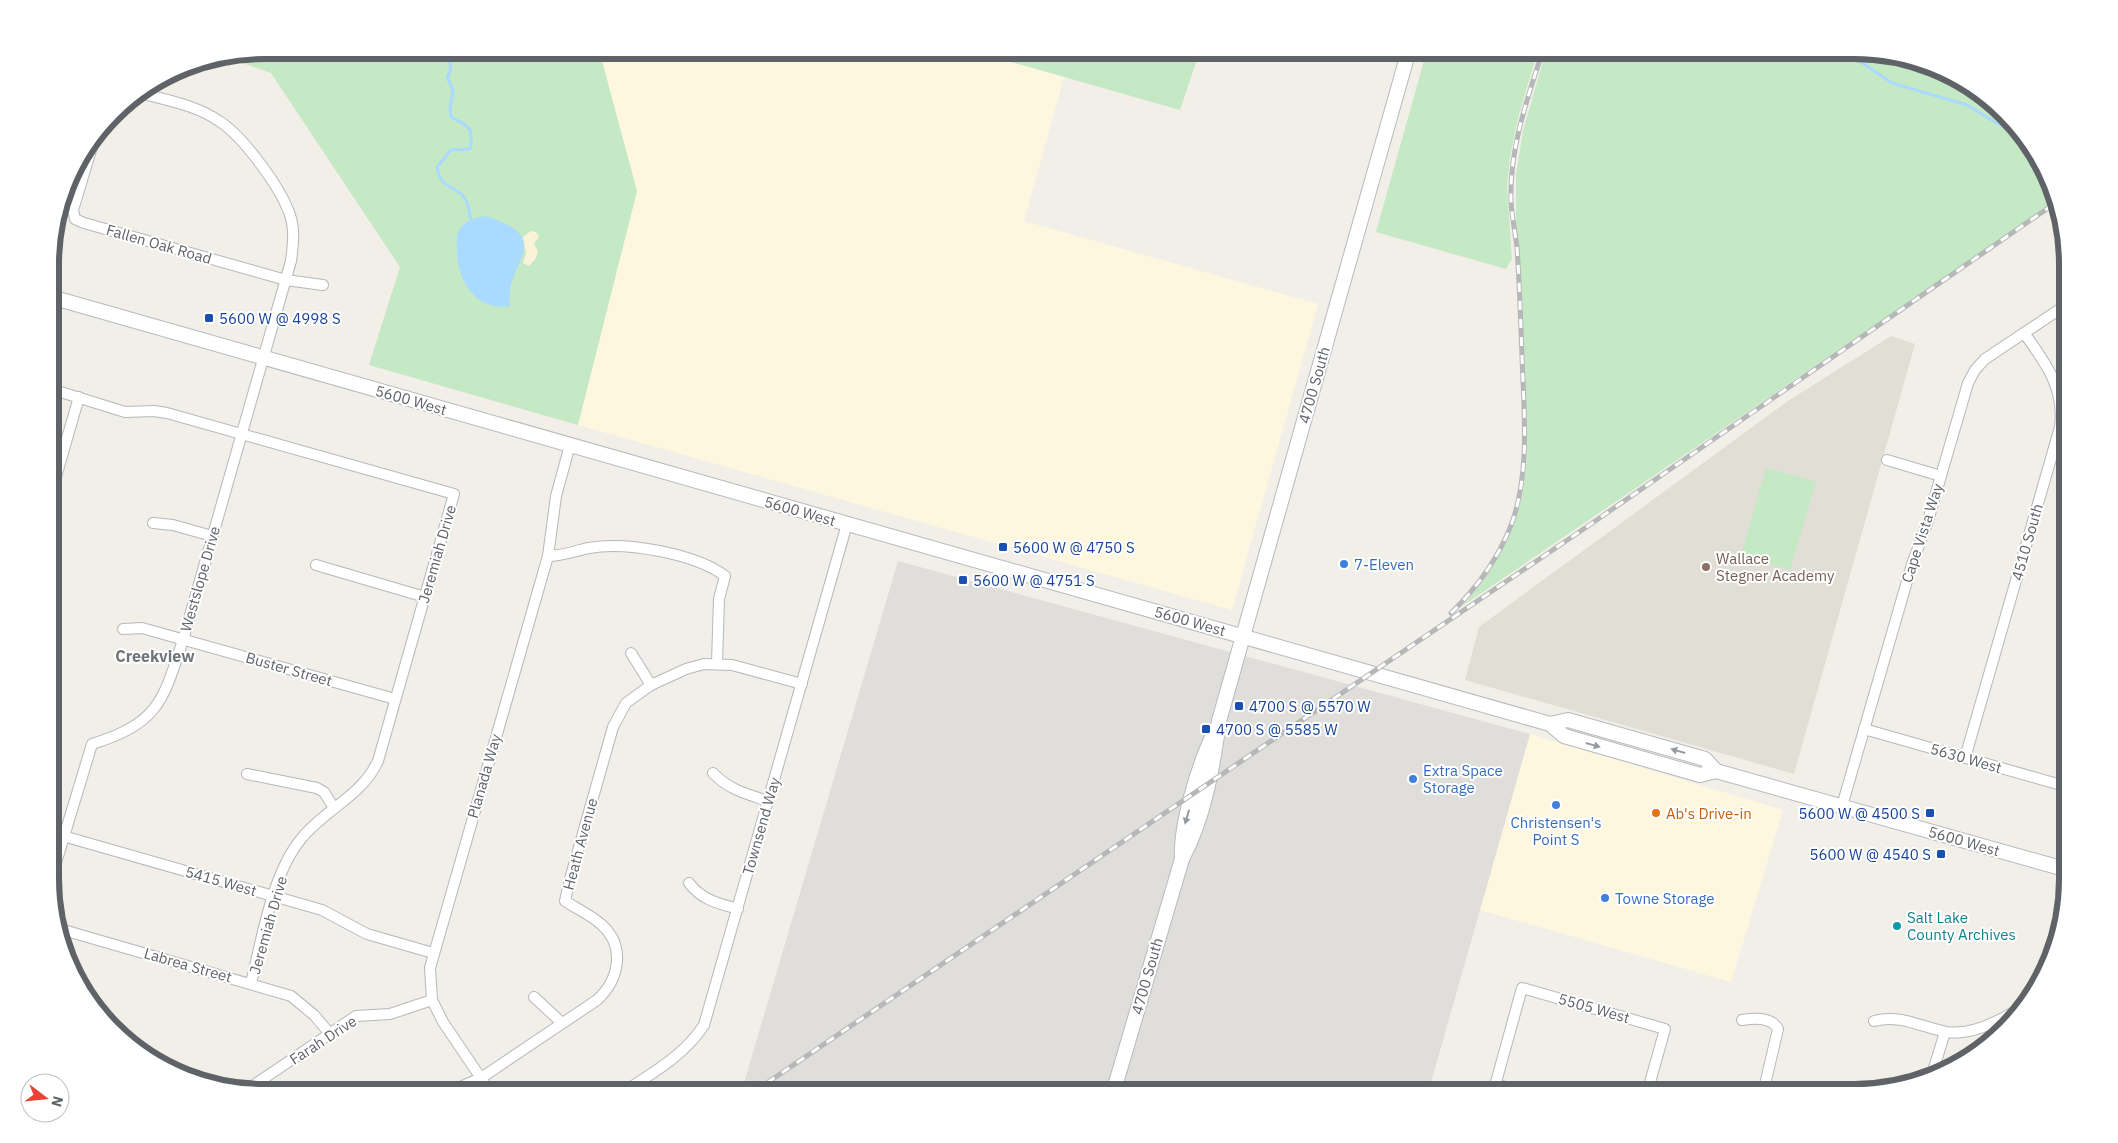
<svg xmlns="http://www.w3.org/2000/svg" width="2118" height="1143" viewBox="0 0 2118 1143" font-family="'IBM Plex Sans',sans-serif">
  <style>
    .commercial { fill: #fef7e0 }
    .industrial { fill: #e0deda }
    .education { fill: #e1ded6 }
    .green { fill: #c5e8c5 }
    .sand { fill: #fbf3d9 }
    .water { fill: #aadaff }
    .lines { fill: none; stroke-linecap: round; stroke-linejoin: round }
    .stream { stroke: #aadaff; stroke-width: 3 }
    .street-casing { stroke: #b5b8bc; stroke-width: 12 }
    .secondary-casing { stroke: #b6babf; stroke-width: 16 }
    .street { stroke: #fff; stroke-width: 10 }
    .secondary { stroke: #fff; stroke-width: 14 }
    .rail-casing { stroke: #b6b7b8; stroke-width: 5 }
    .rail { stroke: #fff; stroke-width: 3; stroke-dasharray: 9; stroke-linecap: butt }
    .oneway { fill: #979a9d }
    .transit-dot { fill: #1a4fb4; stroke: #fff; stroke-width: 2 }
    .shop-dot { fill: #3f7fe0; stroke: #fff; stroke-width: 2 }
    .education-dot { fill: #8d6e63; stroke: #fff; stroke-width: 2 }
    .food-dot { fill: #e8710a; stroke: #fff; stroke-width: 2 }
    .culture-dot { fill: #0f9aa8; stroke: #fff; stroke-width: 2 }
    .labels { text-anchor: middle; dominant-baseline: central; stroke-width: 4; stroke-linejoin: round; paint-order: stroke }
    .street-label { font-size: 15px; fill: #5f6368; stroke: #fff }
    .transit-label { font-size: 15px; fill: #164399; stroke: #fff; text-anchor: start }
    .education-label { font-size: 15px; fill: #785e54; stroke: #fff; text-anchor: start }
    .shop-label { font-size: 15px; fill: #366cbe; stroke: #fff; text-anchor: start }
    .food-label { font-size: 15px; fill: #c56008; stroke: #fff; text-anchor: start }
    .culture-label { font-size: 15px; fill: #0d838f; stroke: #fff; text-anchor: start }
    .neighbourhood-label { font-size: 16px; font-weight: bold; fill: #70757a; stroke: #fff }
    .rim { fill: none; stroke: #5f6368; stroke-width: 6 }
  </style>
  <rect width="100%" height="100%" fill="#f1efe8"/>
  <!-- commercial -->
  <g class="commercial">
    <polygon points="599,50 969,50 1064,77 1024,221 1318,304 1232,610 578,425 637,191"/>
    <polygon points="1530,734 1783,810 1731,982 1480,910"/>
  </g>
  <!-- industrial -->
  <polygon class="industrial" points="898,561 1530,734 1428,1093 741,1093"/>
  <!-- education -->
  <polygon class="education" points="1891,336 1915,344 1794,774 1465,680 1479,627 1788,401"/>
  <!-- green -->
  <g class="green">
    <polygon points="264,50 599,50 637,191 578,425 369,365 400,267 271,73 228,58"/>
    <polygon points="969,50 1200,50 1180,110"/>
    <polygon points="1427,50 1538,50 1518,118 1510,157 1507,188 1512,259 1506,269 1376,232"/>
    <path d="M1546,50H1854L1949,72L1995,103L2032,145L2054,203L1464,605C1513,547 1529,502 1527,426L1516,238V175L1523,131Z"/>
    <polygon points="1766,468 1816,482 1790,570 1741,555"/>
  </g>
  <!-- sand -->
  <polygon class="sand" points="531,231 536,232 539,237 534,244 538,251 536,258 529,266 523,263 526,253 523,237"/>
  <!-- water -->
  <path class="water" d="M486,216C559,240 503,262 510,306C474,312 456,278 457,247C457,242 456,236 458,232C463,221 476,217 486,216Z"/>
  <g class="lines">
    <!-- stream -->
    <g class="stream">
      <path d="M444,50C448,60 455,66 447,77L453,90L450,108L451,117C469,127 474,126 470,149L451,150L437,167C441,188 449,183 462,195C469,201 469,212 471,221"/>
      <polyline points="1843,50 1892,83 1967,105 2008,130"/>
    </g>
    <defs>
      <g id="street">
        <polyline points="94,140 73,210 75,219 84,223 286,280 323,285"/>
        <path d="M51,389L125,412L154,411L167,413L454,494L378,761C361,797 325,809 301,839C272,874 262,939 251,983"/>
        <polyline points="1887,460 1941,476"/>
        <polyline points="51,494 79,397"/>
        <polyline points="153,523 173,525 212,536"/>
        <path d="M548,556C563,556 574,551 589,548C626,541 696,554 725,576L719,599L717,663"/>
        <polyline points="316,565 425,597"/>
        <polyline points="123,629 142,628 395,699"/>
        <polyline points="631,653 651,685"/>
        <polyline points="1864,729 2068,787"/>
        <path d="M1965,758L2060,427C2065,388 2045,362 2024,333"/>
        <path d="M713,773C729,790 747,794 768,801"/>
        <polyline points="247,774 317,788 324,792 334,808"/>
        <polyline points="1842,806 1912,564 1927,524 1968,383 1975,370 1985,359 2066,305"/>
        <polyline points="63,836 322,910 367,934 433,953"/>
        <path d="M52,876L92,744C159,723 163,701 183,640L291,261C293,245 295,230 290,215C281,188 243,136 219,121C196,105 166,100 140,93"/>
        <path d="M689,883C702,900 717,903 738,909"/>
        <polyline points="60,929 291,996 314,1015 330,1034"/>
        <polyline points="534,997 562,1023"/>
        <path d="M1742,1020C1754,1018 1772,1017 1778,1029L1763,1093"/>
        <path d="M1874,1021C1900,1014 1921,1027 1946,1032C1973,1036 2004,1019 2026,1004"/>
        <polyline points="1931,1078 1945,1032"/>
        <polyline points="1495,1084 1527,1093"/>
        <polyline points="248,1089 356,1016 390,1014 432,1000"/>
        <path d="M446,1093L481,1078L597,1000C619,980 626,947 602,925C591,915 577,909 565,901L570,879L613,727L626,703L651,685L686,669L704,664L732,665L802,684"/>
        <polyline points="491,1093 443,1022 432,1000 430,968 548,556 556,496 570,445"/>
        <path d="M622,1093C652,1073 684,1056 704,1025L847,524"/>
        <polyline points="1493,1093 1522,988 1665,1029 1647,1093"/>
      </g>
      <g id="secondary">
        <polyline points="51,297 1550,724 1564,736 1700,775 1716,771"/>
        <polyline points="1550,724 1568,720 1705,759 1716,771 2068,870"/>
        <path d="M1182,859C1180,825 1199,764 1214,733"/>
        <path d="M1113,1093L1182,859C1204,818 1213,767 1219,721L1409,50"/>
      </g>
    </defs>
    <!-- street casing -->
    <use href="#street" class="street-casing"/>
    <!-- secondary casing -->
    <use href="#secondary" class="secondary-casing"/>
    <!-- street -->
    <use href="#street" class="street"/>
    <!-- secondary -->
    <use href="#secondary" class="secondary"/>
    <defs>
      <g id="rail">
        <path d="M1451,613C1477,588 1499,557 1512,523C1528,476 1525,428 1523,380C1521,336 1520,291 1517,247C1515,232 1512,217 1511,202C1509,150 1527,99 1543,50"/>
        <polyline points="752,1093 1588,526 2054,204"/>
      </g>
    </defs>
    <!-- rail casing -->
    <use href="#rail" class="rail-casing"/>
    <!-- rail -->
    <use href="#rail" class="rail"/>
  </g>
  <!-- one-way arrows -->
  <defs><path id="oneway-solid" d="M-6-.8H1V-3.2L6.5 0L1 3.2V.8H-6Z" transform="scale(1.25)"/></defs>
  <g class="oneway">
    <use href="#oneway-solid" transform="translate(1593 745) rotate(16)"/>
    <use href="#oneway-solid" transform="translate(1678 751) rotate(-164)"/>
    <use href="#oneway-solid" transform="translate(1187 817) rotate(106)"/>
  </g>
  <!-- markers -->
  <g class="transit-dot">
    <rect x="204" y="313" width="10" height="10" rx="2.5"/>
    <rect x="998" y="542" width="10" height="10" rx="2.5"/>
    <rect x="958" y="575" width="10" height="10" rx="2.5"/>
    <rect x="1234" y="701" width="10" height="10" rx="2.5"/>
    <rect x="1201" y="724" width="10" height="10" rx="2.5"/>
    <rect x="1925" y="808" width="10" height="10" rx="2.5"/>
    <rect x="1936" y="849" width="10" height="10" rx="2.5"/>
  </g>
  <g class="shop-dot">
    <circle cx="1344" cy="564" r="5"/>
    <circle cx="1413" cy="779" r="5"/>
    <circle cx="1556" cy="805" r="5"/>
    <circle cx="1605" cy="898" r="5"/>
  </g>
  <circle class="education-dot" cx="1706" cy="567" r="5"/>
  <circle class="food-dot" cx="1656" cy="813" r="5"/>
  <circle class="culture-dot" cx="1897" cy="926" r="5"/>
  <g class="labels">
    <!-- street labels -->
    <g class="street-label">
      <text transform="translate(159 244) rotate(16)">Fallen Oak Road</text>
      <text transform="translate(1314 385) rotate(-74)">4700 South</text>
      <text transform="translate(411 400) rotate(16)">5600 West</text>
      <text transform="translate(800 511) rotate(16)">5600 West</text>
      <text transform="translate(1922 533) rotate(-72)">Cape Vista Way</text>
      <text transform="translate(2027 542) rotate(-74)">4510 South</text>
      <text transform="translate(437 554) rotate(-74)">Jeremiah Drive</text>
      <text transform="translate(200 579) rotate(-74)">Westslope Drive</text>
      <text transform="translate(1190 621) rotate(16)">5600 West</text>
      <text transform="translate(289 669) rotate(16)">Buster Street</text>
      <text transform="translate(1966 758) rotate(16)">5630 West</text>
      <text transform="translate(484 776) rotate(-74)">Planada Way</text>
      <text transform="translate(761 826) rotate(-74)">Townsend Way</text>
      <text transform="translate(1964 841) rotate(16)">5600 West</text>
      <text transform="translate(580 844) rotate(-75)">Heath Avenue</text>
      <text transform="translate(221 881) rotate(16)">5415 West</text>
      <text transform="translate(268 925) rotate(-74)">Jeremiah Drive</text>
      <text transform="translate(188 965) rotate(16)">Labrea Street</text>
      <text transform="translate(1147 976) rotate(-74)">4700 South</text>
      <text transform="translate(1594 1008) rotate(16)">5505 West</text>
      <text transform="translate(323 1040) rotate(-33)">Farah Drive</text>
    </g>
    <!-- transit labels -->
    <g class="transit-label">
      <text x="219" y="318">5600 W @ 4998 S</text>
      <text x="1013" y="547">5600 W @ 4750 S</text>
      <text x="973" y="580">5600 W @ 4751 S</text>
      <text x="1249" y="706">4700 S @ 5570 W</text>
      <text x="1216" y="729">4700 S @ 5585 W</text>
      <text x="1920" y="813" text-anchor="end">5600 W @ 4500 S</text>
      <text x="1931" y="854" text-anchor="end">5600 W @ 4540 S</text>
    </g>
    <!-- education labels -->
    <g class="education-label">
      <text x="1716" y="558">Wallace<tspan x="1716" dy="17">Stegner Academy</tspan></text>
    </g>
    <!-- shop labels -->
    <g class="shop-label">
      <text x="1354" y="564">7-Eleven</text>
      <text x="1423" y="770">Extra Space<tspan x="1423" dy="17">Storage</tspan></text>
      <text x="1556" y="822" text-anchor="middle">Christensen's<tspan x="1556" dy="17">Point S</tspan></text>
      <text x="1615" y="898">Towne Storage</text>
    </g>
    <!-- food labels -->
    <g class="food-label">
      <text x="1666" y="813">Ab's Drive-in</text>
    </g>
    <!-- culture labels -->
    <g class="culture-label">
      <text x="1907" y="917">Salt Lake<tspan x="1907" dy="17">County Archives</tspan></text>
    </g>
    <!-- neighbourhood labels -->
    <g class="neighbourhood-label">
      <text x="155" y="656">Creekview</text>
    </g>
  </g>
  <!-- crop -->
  <path d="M0 0H2118V1143H0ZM264 59H1854A205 205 0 0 1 2059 264V879A205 205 0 0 1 1854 1084H264A205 205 0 0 1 59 879V264A205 205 0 0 1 264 59Z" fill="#fff" fill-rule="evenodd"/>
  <path class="rim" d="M264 59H1854A205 205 0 0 1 2059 264V879A205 205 0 0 1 1854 1084H264A205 205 0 0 1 59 879V264A205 205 0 0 1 264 59Z"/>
  <!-- north arrow -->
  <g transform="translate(45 1098) rotate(106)"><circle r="24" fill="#ffffff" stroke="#bfc1c3"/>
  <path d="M0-4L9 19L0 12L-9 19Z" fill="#ea4335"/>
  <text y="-8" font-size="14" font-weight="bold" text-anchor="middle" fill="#5f6368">N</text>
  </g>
</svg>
